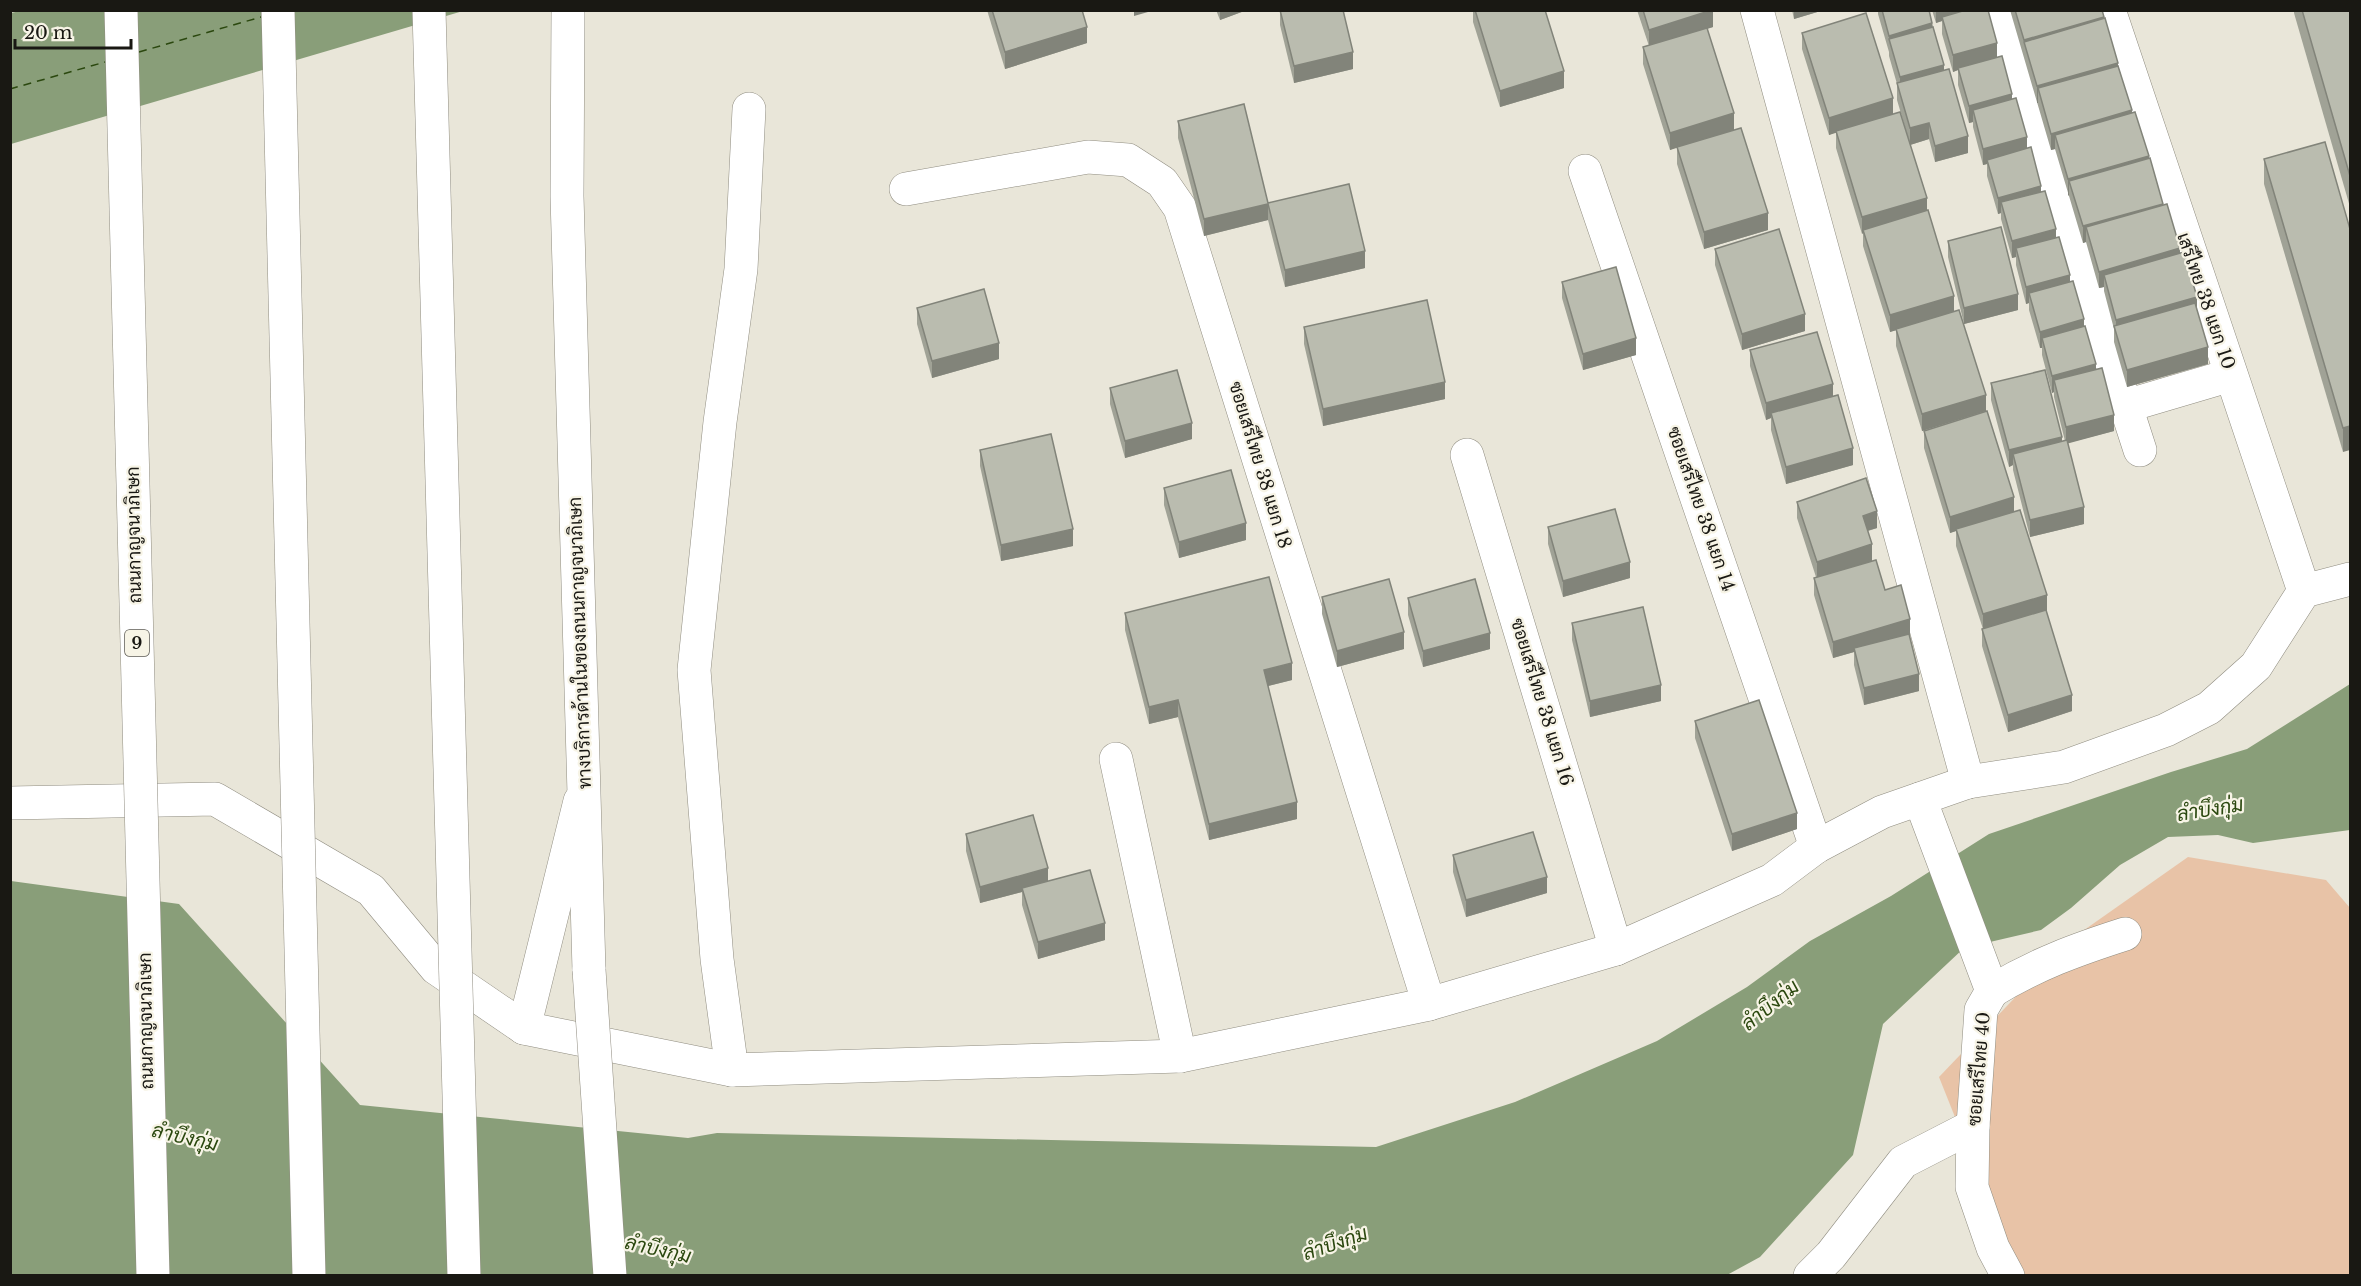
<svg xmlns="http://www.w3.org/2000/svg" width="2361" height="1286" viewBox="0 0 2361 1286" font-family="'Libre Baskerville',Sarabun,serif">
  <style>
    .green { fill: #e8c3a7 }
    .water { fill: #899e79 }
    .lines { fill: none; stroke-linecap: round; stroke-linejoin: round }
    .ferry { stroke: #2b480f; stroke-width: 1.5; stroke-dasharray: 8 6; stroke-linecap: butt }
    .street-casing { stroke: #908d81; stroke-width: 34 }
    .secondary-casing { stroke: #908d81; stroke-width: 34 }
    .street { stroke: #fff; stroke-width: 33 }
    .secondary { stroke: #fff; stroke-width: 33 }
    .secondary-bridge-casing { stroke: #908d81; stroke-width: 34; stroke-linecap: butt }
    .highway-bridge-casing { stroke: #908d81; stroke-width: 34; stroke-linecap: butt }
    .secondary-bridge { stroke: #fff; stroke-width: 33 }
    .highway-bridge { stroke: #fff; stroke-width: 33 }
    .wall { fill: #a0a296 }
    .shaded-wall { fill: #82847a }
    .building { fill: #babcaf; stroke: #82847a; stroke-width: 1.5 }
    .labels { text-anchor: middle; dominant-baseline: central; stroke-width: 4.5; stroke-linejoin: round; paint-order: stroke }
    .shield { fill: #f7f4e6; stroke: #5c5a52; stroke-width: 1.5 }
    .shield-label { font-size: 16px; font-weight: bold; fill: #191813 }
    .street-label { font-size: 18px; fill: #191813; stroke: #f7f4e6 }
    .water-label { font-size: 20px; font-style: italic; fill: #2b480f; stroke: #f7f4e6 }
  </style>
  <rect width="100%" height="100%" fill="#e9e6d9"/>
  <!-- green -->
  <polygon class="green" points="2188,857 2326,880 2350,908 2350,1275 2018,1275 1939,1077 2070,940"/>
  <!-- water -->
  <g class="water">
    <polygon points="20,11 463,11 11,144 11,13"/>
    <polygon points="2350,684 2350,830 2253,843 2218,835 2168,837 2120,865 2071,908 2041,930 1964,948 1883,1024 1853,1155 1760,1257 1727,1275 11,1276 11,881 179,904 360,1105 688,1138 717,1133 1376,1147 1515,1102 1657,1041 1747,987 1810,941 1891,896 1989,834 2171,772 2247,749"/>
  </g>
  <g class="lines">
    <!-- ferry -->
    <g class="ferry">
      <polyline points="139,52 261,17"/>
      <polyline points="10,89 105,62"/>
    </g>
    <defs>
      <g id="street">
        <polyline points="1757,10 1968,782"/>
        <polyline points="2008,10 2005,16 2005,33 2140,450"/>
        <polyline points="2109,10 2304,591"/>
        <polyline points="749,109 741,269 720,422 694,670 717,959 732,1070 1180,1056 1429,1004 1616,949 1772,880 1816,847 1882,812 1968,782 2064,767 2166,730 2209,708 2256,666 2304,591 2350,579"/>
        <polyline points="1585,171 1816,847"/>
        <polyline points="906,189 1088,157 1128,160 1162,182 1180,208 1429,1004"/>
        <polyline points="2126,406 2231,375"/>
        <polyline points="1467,455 1616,949"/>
        <polyline points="1116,759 1180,1056"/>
        <polyline points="1920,799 1992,991 1981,1010 1973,1126 1972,1187 1993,1248 2008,1276"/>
        <polyline points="10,803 215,799 371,890 436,968 524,1028 732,1070"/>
        <path d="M1992,991C2037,964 2075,950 2125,934"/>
        <polyline points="524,1028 580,801"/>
        <polyline points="1810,1276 1831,1255 1903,1162 1973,1126"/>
      </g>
      <polyline id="secondary" points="568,10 567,196 589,970"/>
    </defs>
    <!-- street casing -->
    <use href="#street" class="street-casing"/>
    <!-- secondary casing -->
    <use href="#secondary" class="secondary-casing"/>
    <!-- street -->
    <use href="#street" class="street"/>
    <!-- secondary -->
    <use href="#secondary" class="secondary"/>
    <defs>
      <polyline id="secondary-bridge" points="589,970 610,1276"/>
      <g id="highway-bridge">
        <polyline points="121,10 153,1276"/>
        <polyline points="278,10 309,1276"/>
        <polyline points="429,10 464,1276"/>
      </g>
    </defs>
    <!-- secondary-bridge casing -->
    <use href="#secondary-bridge" class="secondary-bridge-casing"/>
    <!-- highway-bridge casing -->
    <use href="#highway-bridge" class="highway-bridge-casing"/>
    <!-- secondary-bridge -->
    <use href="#secondary-bridge" class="secondary-bridge"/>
    <!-- highway-bridge -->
    <use href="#highway-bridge" class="highway-bridge"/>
  </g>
  <!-- wall -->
  <g class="wall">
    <polygon points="987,10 1082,10 1087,43 1005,69"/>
    <polygon points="1216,10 1247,10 1220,20"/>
    <polygon points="1280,10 1343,10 1353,69 1294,83 1280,25"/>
    <polygon points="1473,10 1545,10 1564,88 1500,107 1473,22"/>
    <polygon points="1637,10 1713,10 1713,27 1707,29 1734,130 1768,230 1704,249 1677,164 1677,147 1670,150 1643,64 1643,47 1649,46"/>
    <polygon points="1792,10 1824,10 1794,19"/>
    <polygon points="1878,10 1929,10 1944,70 1968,153 1935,162 1929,139 1910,145 1954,311 1986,411 1922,431 1896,346 1896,330 1890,332 1863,246 1863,233 1862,234 1836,148 1836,132 1829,135 1802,49 1802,33 1893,114 1910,144 1897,100 1897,84 1889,56 1889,52 1878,14"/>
    <polygon points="1932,10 1988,10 1997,57 2012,99 2027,148 2070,281 2114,431 2067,443 2084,524 2030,537 2013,470 2013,465 2009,467 1991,400 1991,383 2062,442 2065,441 2054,397 2054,392 2052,393 2042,355 2042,348 2040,348 2029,310 2029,303 2026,304 2016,265 2016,257 2012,258 2001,219 2001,213 1998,214 1987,176 1987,164 1983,165 1973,127 1973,122 1969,123 1958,85 1958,70 1953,72 1942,34 1942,21 1936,23"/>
    <polygon points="2010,10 2102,10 2132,113 2149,159 2163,205 2180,253 2197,310 2208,364 2127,387 2114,342 2114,329 2104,291 2104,287 2099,288 2086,242 2083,243 2055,149 2051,150"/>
    <polygon points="2294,10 2350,10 2350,207 2294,13"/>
    <polygon points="1178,121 1268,203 1365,268 1285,287 1268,220 1204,236 1178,138"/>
    <polygon points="2264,159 2350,229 2343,452 2264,184"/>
    <polygon points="1948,241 2018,310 1964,324 1948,257"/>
    <polygon points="1715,249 1805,331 1742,350 1715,265"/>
    <polygon points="1562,282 1636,355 1583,370 1562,298"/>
    <polygon points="917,308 999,359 932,378 917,324"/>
    <polygon points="1304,327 1445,399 1323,426 1304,344"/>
    <polygon points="1750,350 1833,397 1853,465 1786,484 1771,430 1771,418 1766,420 1750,366"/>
    <polygon points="1110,388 1192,439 1125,458 1110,404"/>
    <polygon points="1924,431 2014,512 2047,612 2046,612 2072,711 2008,732 1982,646 1982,629 1983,629 1956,546 1956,531 1950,533 1924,448"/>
    <polygon points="980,450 1073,546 1001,561 980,466"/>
    <polygon points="1164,488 1246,540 1179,558 1164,505"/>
    <polygon points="1797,502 1877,528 1868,531 1872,561 1885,590 1910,635 1909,636 1919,691 1864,705 1854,665 1854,652 1833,658 1814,595 1814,578 1816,577 1797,518"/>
    <polygon points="1548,527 1630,578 1563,597 1548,544"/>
    <polygon points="1322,597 1404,649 1337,667 1322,614"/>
    <polygon points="1408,598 1490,649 1423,667 1408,615"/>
    <polygon points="1125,613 1292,680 1268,686 1297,819 1209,840 1178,717 1149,724 1125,630"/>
    <polygon points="1572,623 1661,701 1590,717 1572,640"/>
    <polygon points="1695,721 1797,829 1732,851 1695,738"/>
    <polygon points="966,834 1048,882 1105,940 1038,959 1022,905 1022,892 980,903 966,851"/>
    <polygon points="1453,855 1547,893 1466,917 1453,872"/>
  </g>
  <!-- shaded-wall -->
  <g class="shaded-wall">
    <polygon points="1134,10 1155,10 1134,16"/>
    <polygon points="1220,10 1247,10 1220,20"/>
    <polygon points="1713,10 1713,27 1649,46 1649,30"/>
    <polygon points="1794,10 1824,10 1794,19"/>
    <polygon points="1936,10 1979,10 1942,17 1942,21 1936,23"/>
    <polygon points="2104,17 2104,34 2024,42 2024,57 2024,40"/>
    <polygon points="1932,23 1932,40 1889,39 1889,52 1889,36"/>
    <polygon points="1087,27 1087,43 1005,69 1005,52"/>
    <polygon points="1997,43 1997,60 1958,68 1958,70 1953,72 1953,55"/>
    <polygon points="1353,52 1353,69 1294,83 1294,66"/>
    <polygon points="2118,63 2118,80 2038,88 2038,103 2037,103 2037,86"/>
    <polygon points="1944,65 1944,82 1900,94 1900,77"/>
    <polygon points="1564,71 1564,88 1500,107 1500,91"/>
    <polygon points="2012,94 2012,110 1973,110 1973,122 1969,123 1969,106"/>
    <polygon points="1893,98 1893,115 1829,135 1829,118"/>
    <polygon points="2132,110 2132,127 2055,135 2055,149 2051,150 2051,134"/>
    <polygon points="1734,113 1734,130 1670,150 1670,133"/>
    <polygon points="1929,123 1929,139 1910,145 1910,128"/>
    <polygon points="1968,136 1968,153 1935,162 1935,146"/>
    <polygon points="2027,137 2027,153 1987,160 1987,164 1983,165 1983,149"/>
    <polygon points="2149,156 2149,173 2069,181 2069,195 2068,196 2068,179"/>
    <polygon points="2041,186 2041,203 2001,202 2001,213 1998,214 1998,198"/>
    <polygon points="1927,198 1927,214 1863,230 1863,233 1862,234 1862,217"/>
    <polygon points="1268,204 1268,220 1204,236 1204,219"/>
    <polygon points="2163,204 2163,220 2086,227 2086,242 2083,243 2083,226"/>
    <polygon points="1768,213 1768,230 1704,249 1704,232"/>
    <polygon points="2056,229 2056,245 2016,248 2016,257 2012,258 2012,241"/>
    <polygon points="2180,248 2180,265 2104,275 2104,287 2099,288 2099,272"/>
    <polygon points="1365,251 1365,268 1285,287 1285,270"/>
    <polygon points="2070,275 2070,291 2029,293 2029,303 2026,304 2026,287"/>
    <polygon points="2018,294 2018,310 1964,324 1964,308"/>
    <polygon points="1954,296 1954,313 1890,332 1890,315"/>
    <polygon points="2197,297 2197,314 2116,333 2116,320"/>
    <polygon points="1805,314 1805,331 1742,350 1742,334"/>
    <polygon points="2084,319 2084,336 2042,338 2042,348 2040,348 2040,332"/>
    <polygon points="1636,338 1636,355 1583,370 1583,354"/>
    <polygon points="999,343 999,359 932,378 932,361"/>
    <polygon points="2208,347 2208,364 2127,387 2127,370"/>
    <polygon points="2096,364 2096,381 2054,380 2054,392 2052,393 2052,376"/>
    <polygon points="1445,382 1445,399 1323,426 1323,409"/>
    <polygon points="1833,384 1833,401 1771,413 1771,418 1766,420 1766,403"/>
    <polygon points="1986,395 1986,411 1922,431 1922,414"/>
    <polygon points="2114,415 2114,431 2066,444 2066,427"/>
    <polygon points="1192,423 1192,439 1125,458 1125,441"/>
    <polygon points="2350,426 2350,450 2343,452 2343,428"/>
    <polygon points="2062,437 2062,453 2013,454 2013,465 2009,467 2009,450"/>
    <polygon points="1853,448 1853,465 1786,484 1786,467"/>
    <polygon points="2014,497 2014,514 1956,529 1956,531 1950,533 1950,517"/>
    <polygon points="2084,507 2084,524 2030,537 2030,520"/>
    <polygon points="1877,511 1877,528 1863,532 1863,516"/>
    <polygon points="1246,523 1246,540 1179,558 1179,542"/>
    <polygon points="1073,529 1073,546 1001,561 1001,545"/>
    <polygon points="1872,544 1872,561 1817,579 1817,562"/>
    <polygon points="1630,562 1630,578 1563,597 1563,581"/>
    <polygon points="2047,595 2047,612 1983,631 1983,614"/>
    <polygon points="1910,619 1910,635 1854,652 1854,648 1854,652 1833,658 1833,642"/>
    <polygon points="1404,632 1404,649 1337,667 1337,651"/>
    <polygon points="1490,633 1490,649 1423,667 1423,651"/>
    <polygon points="1292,663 1292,680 1264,687 1264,670"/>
    <polygon points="1919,674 1919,691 1864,705 1864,688"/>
    <polygon points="1661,685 1661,701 1590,717 1590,701"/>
    <polygon points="2072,695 2072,711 2008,732 2008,715"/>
    <polygon points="1178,700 1178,717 1149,724 1149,707"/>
    <polygon points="1297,802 1297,819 1209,840 1209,824"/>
    <polygon points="1797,813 1797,829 1732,851 1732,834"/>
    <polygon points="1048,868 1048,885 1022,888 1022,892 980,903 980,887"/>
    <polygon points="1547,877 1547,893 1466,917 1466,900"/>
    <polygon points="1105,923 1105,940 1038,959 1038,942"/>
  </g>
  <!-- building -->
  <g class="building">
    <polygon points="992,10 1082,10 1087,27 1005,52"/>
    <polygon points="1280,10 1343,10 1353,52 1294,66"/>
    <polygon points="1475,10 1545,10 1564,71 1500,91"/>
    <polygon points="1643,10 1712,10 1649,30"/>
    <polygon points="1882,10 1929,10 1932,23 1889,36"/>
    <polygon points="1966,10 1988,10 1997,43 1953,55 1942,17"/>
    <polygon points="2015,10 2102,10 2104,17 2024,40"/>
    <polygon points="2302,10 2350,10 2350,176"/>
    <polygon points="1866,13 1893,98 1829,118 1802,33"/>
    <polygon points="2105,18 2118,63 2037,86 2024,42"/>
    <polygon points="1933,27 1944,65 1900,77 1889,39"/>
    <polygon points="1707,28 1734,113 1670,133 1643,47"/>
    <polygon points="2002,56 2012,94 1969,106 1958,68"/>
    <polygon points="2118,66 2132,110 2051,134 2038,88"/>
    <polygon points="1949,69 1968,136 1935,146 1929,123 1910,128 1897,83"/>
    <polygon points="2016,98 2027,137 1983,149 1973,110"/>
    <polygon points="1244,104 1268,203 1349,184 1365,251 1285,270 1268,204 1204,219 1178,121"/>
    <polygon points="1900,112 1927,198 1862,217 1836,131"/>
    <polygon points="2135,112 2149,156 2068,179 2055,135"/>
    <polygon points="1741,128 1768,213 1704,232 1677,147"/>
    <polygon points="2325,142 2350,229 2350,426 2343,428 2264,159"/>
    <polygon points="2031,147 2041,186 1998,198 1987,160"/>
    <polygon points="2150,158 2163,204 2083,226 2069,181"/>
    <polygon points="2045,191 2056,229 2012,241 2001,202"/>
    <polygon points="2167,204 2180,248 2099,272 2086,227"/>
    <polygon points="1928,210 1954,296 1890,315 1863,230"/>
    <polygon points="2001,227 2018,294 1964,308 1948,241"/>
    <polygon points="1779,229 1805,314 1742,334 1715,249"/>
    <polygon points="2059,237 2070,275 2026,287 2016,248"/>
    <polygon points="2184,252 2197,297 2116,320 2104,275"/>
    <polygon points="1616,267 1636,338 1583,354 1562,282"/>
    <polygon points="2073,281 2084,319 2040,332 2029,293"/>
    <polygon points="984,289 999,343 932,361 917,308"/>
    <polygon points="1427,300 1445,382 1323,409 1304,327"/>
    <polygon points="2195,303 2208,347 2127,370 2114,326"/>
    <polygon points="1959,310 1986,395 1922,414 1896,329"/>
    <polygon points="2085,326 2096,364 2052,376 2042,338"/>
    <polygon points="1817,332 1833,384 1766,403 1750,350"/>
    <polygon points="2102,368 2114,415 2066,427 2054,380"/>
    <polygon points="1177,370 1192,423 1125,441 1110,388"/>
    <polygon points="2045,370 2062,437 2009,450 1991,383"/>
    <polygon points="1838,395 1853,448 1786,467 1771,413"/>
    <polygon points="1987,411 2014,497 1950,517 1924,431"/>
    <polygon points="1051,434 1073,529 1001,545 980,450"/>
    <polygon points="2067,440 2084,507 2030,520 2013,454"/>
    <polygon points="1231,470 1246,523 1179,542 1164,488"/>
    <polygon points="1866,478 1877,511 1863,516 1872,544 1817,562 1797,502"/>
    <polygon points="1615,509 1630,562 1563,581 1548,527"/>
    <polygon points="2020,510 2047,595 1983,614 1956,529"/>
    <polygon points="1876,560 1885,590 1901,585 1910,619 1833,642 1814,578"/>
    <polygon points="1269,577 1292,663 1264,670 1297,802 1209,824 1178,700 1149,707 1125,613"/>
    <polygon points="1389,579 1404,632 1337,651 1322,597"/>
    <polygon points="1475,579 1490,633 1423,651 1408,598"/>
    <polygon points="1643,607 1661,685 1590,701 1572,623"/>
    <polygon points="2046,610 2072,695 2008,715 1982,629"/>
    <polygon points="1909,634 1919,674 1864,688 1854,648"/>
    <polygon points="1759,700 1797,813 1732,834 1695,721"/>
    <polygon points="1033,815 1048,868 980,887 966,834"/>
    <polygon points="1533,832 1547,877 1466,900 1453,855"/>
    <polygon points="1090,870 1105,923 1038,942 1022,888"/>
  </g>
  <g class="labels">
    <!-- shield labels -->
    <rect class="shield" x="125" y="630" width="24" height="26" rx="4.5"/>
    <g class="shield-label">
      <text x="137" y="643">9</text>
    </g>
    <!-- street labels -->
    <g class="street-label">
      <text transform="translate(2206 301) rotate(71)">เสรีไทย 38 แยก 10</text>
      <text transform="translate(1260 465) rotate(73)">ซอยเสรีไทย 38 แยก 18</text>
      <text transform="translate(1701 509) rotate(71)">ซอยเสรีไทย 38 แยก 14</text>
      <text transform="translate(134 535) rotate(-91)">ถนนกาญจนาภิเษก</text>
      <text transform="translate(580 643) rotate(-92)">ทางบริการด้านในของถนนกาญจนาภิเษก</text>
      <text transform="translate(1542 702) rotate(73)">ซอยเสรีไทย 38 แยก 16</text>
      <text transform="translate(146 1021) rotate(-91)">ถนนกาญจนาภิเษก</text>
      <text transform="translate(1979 1069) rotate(-85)">ซอยเสรีไทย 40</text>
    </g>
    <!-- water labels -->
    <g class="water-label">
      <text transform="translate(2210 809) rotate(-9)">ลำบึงกุ่ม</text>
      <text transform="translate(1770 1005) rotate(-39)">ลำบึงกุ่ม</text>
      <text transform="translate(185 1137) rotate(13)">ลำบึงกุ่ม</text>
      <text transform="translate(1335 1243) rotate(-19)">ลำบึงกุ่ม</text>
      <text transform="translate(658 1249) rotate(13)">ลำบึงกุ่ม</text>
    </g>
  </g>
  <!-- border -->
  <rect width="2361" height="1286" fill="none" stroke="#191813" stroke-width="24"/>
  <!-- scale -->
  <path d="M15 39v9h116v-9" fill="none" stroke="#191813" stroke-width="3"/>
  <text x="24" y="39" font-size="18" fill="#191813" stroke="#f7f4e6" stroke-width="4.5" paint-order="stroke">20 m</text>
</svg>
